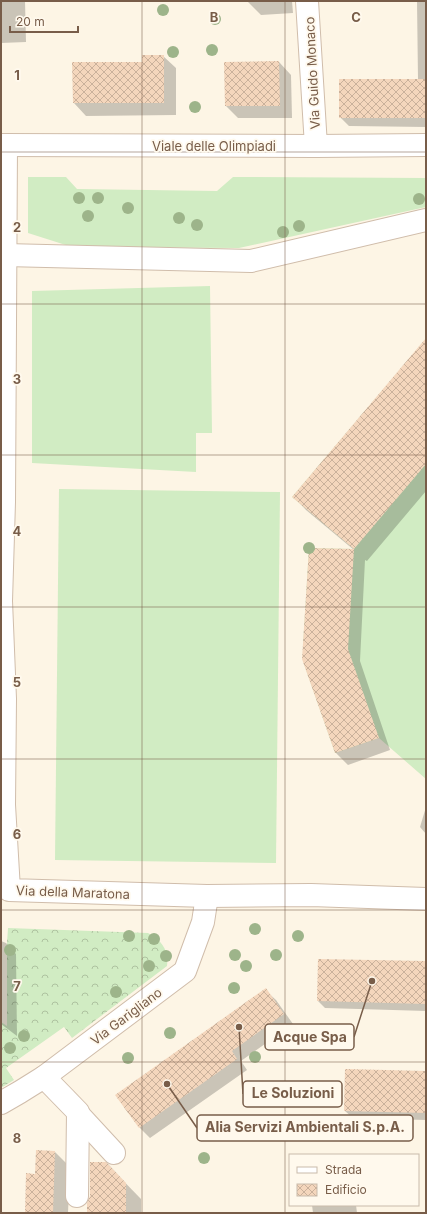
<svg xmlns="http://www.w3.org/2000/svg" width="427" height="1214" viewBox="0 0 427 1214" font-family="Inter,sans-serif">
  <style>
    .grass { fill: #d1ecc3 }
    .forest { fill: url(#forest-crowns) }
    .shadow { fill: #0003 }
    .building { fill: url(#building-cross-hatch) }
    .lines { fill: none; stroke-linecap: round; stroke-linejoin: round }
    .minor-casing { stroke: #d0bdab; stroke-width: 24 }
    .minor { stroke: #fff; stroke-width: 22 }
    .tree { fill: #9db48a }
    .grid { fill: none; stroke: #785d49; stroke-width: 1; stroke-opacity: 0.55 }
    .labels { text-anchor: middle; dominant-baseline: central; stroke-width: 3.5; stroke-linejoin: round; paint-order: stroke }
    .street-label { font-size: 13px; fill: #785d49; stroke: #fff9ed }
    .grid-label { font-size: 13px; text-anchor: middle; font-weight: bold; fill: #785d49; stroke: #fff9ed; stroke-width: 3.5; stroke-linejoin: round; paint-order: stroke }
    .leader { fill: none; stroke: #785d49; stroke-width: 1.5 }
    .callout-dot { fill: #785d49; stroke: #fff9ed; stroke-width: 1.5 }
    .callout { fill: #fff9ed; stroke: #785d49; stroke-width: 1.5 }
    .callout-label { font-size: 14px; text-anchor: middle; font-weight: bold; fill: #785d49 }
  </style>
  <defs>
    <pattern id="forest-crowns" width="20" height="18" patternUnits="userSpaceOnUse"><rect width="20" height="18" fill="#d1ecc3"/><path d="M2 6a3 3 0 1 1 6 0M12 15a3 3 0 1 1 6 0" fill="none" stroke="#aec2a0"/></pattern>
    <pattern id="building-cross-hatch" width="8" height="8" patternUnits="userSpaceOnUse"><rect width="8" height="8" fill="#f4d6bc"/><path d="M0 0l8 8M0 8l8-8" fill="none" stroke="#cab19b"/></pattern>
  </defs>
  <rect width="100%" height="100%" fill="#fdf5e5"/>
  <!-- grass -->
  <g class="grass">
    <polygon points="28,177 66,177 77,189 217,191 233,177 426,178 426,207 239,248 72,247 28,233"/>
    <polygon points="210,286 212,433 196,433 196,472 32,463 32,291"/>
    <polygon points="426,339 426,779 379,738 335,753 304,664 347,649 303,646 309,548 354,549 292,497"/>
    <polygon points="59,489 280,492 276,863 55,860"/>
  </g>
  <!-- forest -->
  <path class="forest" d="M8,928L148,933C162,940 169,951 167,966L72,1038L64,1027L6,1068L14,1080L1,1088V1022L7,1026V943Z"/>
  <!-- shadow -->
  <g class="shadow">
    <polygon points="1,1 25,1 26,42 1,43"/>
    <polygon points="247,1 292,1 293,13 261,15"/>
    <polygon points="417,1 426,1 426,127 349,126 340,117 418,80"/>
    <polygon points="163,56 176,68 176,115 86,116 74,103 73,63 143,63"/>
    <polygon points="279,62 291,75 292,118 238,118 226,106"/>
    <polygon points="426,340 426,491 367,561 365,560 360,661 390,750 348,765 336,753 303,659 310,549 354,550 306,510 294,497"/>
    <polygon points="426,807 426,834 420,827"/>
    <polygon points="1,941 6,943 16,954 17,1036 1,1024"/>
    <polygon points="426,962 426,1011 325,1008 318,1001"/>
    <polygon points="265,990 276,1000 293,1024 241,1061 247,1070 150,1138 140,1128 117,1095"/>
    <polygon points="426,1071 426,1120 353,1118 345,1111"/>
    <polygon points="55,1152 70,1167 68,1213 26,1213 36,1175"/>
    <polygon points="106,1163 141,1199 141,1213 88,1213"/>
    <polygon points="312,1205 356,1205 357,1213 313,1213"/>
  </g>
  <!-- building -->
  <g class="building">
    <polygon points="142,55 164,55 164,103 73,103 72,62 142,62"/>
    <polygon points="279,61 280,106 225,106 224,62"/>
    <rect x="339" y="79" width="87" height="39"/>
    <polygon points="426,338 426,464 354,549 292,497"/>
    <polygon points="309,548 354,549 348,649 379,738 335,753 302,659"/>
    <polygon points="318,959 426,961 426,1004 317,1001"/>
    <polygon points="266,988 284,1014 232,1051 237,1059 139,1128 115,1095"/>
    <polygon points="345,1069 426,1071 426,1113 344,1111"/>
    <polygon points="36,1150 55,1151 53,1213 25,1213 26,1173 35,1174"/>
    <polygon points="90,1162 106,1162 126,1183 126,1213 87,1213 87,1203 90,1196"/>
  </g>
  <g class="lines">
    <defs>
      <g id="minor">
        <polyline points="307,1 316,146"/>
        <polyline points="1,145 316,146 426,145"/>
        <polyline points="6,145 4,502 1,601 5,699 4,805 9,890 207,896 311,895 426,899"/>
        <polyline points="5,255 251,261 426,220"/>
        <polyline points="44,1077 78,1112 77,1196"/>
        <polyline points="1,1103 20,1092 44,1077 185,971 203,922 207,896"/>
        <polyline points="78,1114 114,1153"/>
      </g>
    </defs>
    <!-- minor casing -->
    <use href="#minor" class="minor-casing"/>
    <!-- minor -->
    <use href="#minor" class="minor"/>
  </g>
  <!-- trees -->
  <g class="tree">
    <circle cx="163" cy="10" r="6"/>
    <circle cx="215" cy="19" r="6"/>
    <circle cx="212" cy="50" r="6"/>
    <circle cx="173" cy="52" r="6"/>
    <circle cx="195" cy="107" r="6"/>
    <circle cx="79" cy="198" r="6"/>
    <circle cx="98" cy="198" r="6"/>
    <circle cx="419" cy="199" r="6"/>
    <circle cx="128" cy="208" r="6"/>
    <circle cx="88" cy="216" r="6"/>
    <circle cx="179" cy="218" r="6"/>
    <circle cx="197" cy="225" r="6"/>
    <circle cx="299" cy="226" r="6"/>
    <circle cx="283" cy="232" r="6"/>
    <circle cx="309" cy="548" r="6"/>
    <circle cx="255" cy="929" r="6"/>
    <circle cx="129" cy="936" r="6"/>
    <circle cx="298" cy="936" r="6"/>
    <circle cx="154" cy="939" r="6"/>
    <circle cx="10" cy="950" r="6"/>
    <circle cx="235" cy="955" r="6"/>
    <circle cx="276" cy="955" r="6"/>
    <circle cx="166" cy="956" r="6"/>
    <circle cx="149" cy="966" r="6"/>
    <circle cx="246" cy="966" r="6"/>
    <circle cx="234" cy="988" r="6"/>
    <circle cx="116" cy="992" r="6"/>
    <circle cx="170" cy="1033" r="6"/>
    <circle cx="24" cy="1036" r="6"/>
    <circle cx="10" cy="1048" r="6"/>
    <circle cx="255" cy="1057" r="6"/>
    <circle cx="128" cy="1058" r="6"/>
    <circle cx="204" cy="1158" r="6"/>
  </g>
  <!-- grid -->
  <path class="grid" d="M142,1V1213M285,1V1213M1,152H426M1,304H426M1,455H426M1,607H426M1,759H426M1,910H426M1,1062H426"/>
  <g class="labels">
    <!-- street labels -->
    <g class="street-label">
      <text transform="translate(312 73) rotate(-93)">Via Guido Monaco</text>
      <text x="214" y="146">Viale delle Olimpiadi</text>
      <text transform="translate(73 892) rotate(2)">Via della Maratona</text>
      <text transform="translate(126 1016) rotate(-37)">Via Garigliano</text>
    </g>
  </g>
  <g class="grid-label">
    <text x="214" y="22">B</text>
    <text x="356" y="22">C</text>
    <text x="17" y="80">1</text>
    <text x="17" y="232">2</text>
    <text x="17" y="384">3</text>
    <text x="17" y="536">4</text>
    <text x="17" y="687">5</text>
    <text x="17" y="839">6</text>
    <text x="17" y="991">7</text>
    <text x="17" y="1143">8</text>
  </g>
  <!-- callouts -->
  <path class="leader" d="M372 981L354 1037M239 1027L243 1094M167 1084L197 1128"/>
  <g class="callout-dot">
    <circle cx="372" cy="981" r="4"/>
    <circle cx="239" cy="1027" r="4"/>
    <circle cx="167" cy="1084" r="4"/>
  </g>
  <g class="callout">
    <rect x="265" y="1024" width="89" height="26" rx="4"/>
    <rect x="243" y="1081" width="99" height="26" rx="4"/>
    <rect x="197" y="1115" width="216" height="26" rx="4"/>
  </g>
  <g class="callout-label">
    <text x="310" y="1042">Acque Spa</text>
    <text x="293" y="1098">Le Soluzioni</text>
    <text x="305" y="1132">Alia Servizi Ambientali S.p.A.</text>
  </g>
  <!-- border -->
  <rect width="427" height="1214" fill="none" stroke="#785d49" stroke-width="4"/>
  <!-- legend -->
  <rect x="289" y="1154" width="130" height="52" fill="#fff9ed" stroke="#c9bbab"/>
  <rect x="297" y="1167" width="20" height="6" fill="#ffffff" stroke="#c9bbab"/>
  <text x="325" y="1174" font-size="12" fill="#785d49">Strada</text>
  <rect x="297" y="1184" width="20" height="12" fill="url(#building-cross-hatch)" stroke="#c9bbab"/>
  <text x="325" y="1194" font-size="12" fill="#785d49">Edificio</text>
  <!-- scale -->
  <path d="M10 26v6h68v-6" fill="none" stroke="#785d49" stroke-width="2"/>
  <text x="16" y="26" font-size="12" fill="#785d49" stroke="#fff9ed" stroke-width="3" paint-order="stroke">20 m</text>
</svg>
